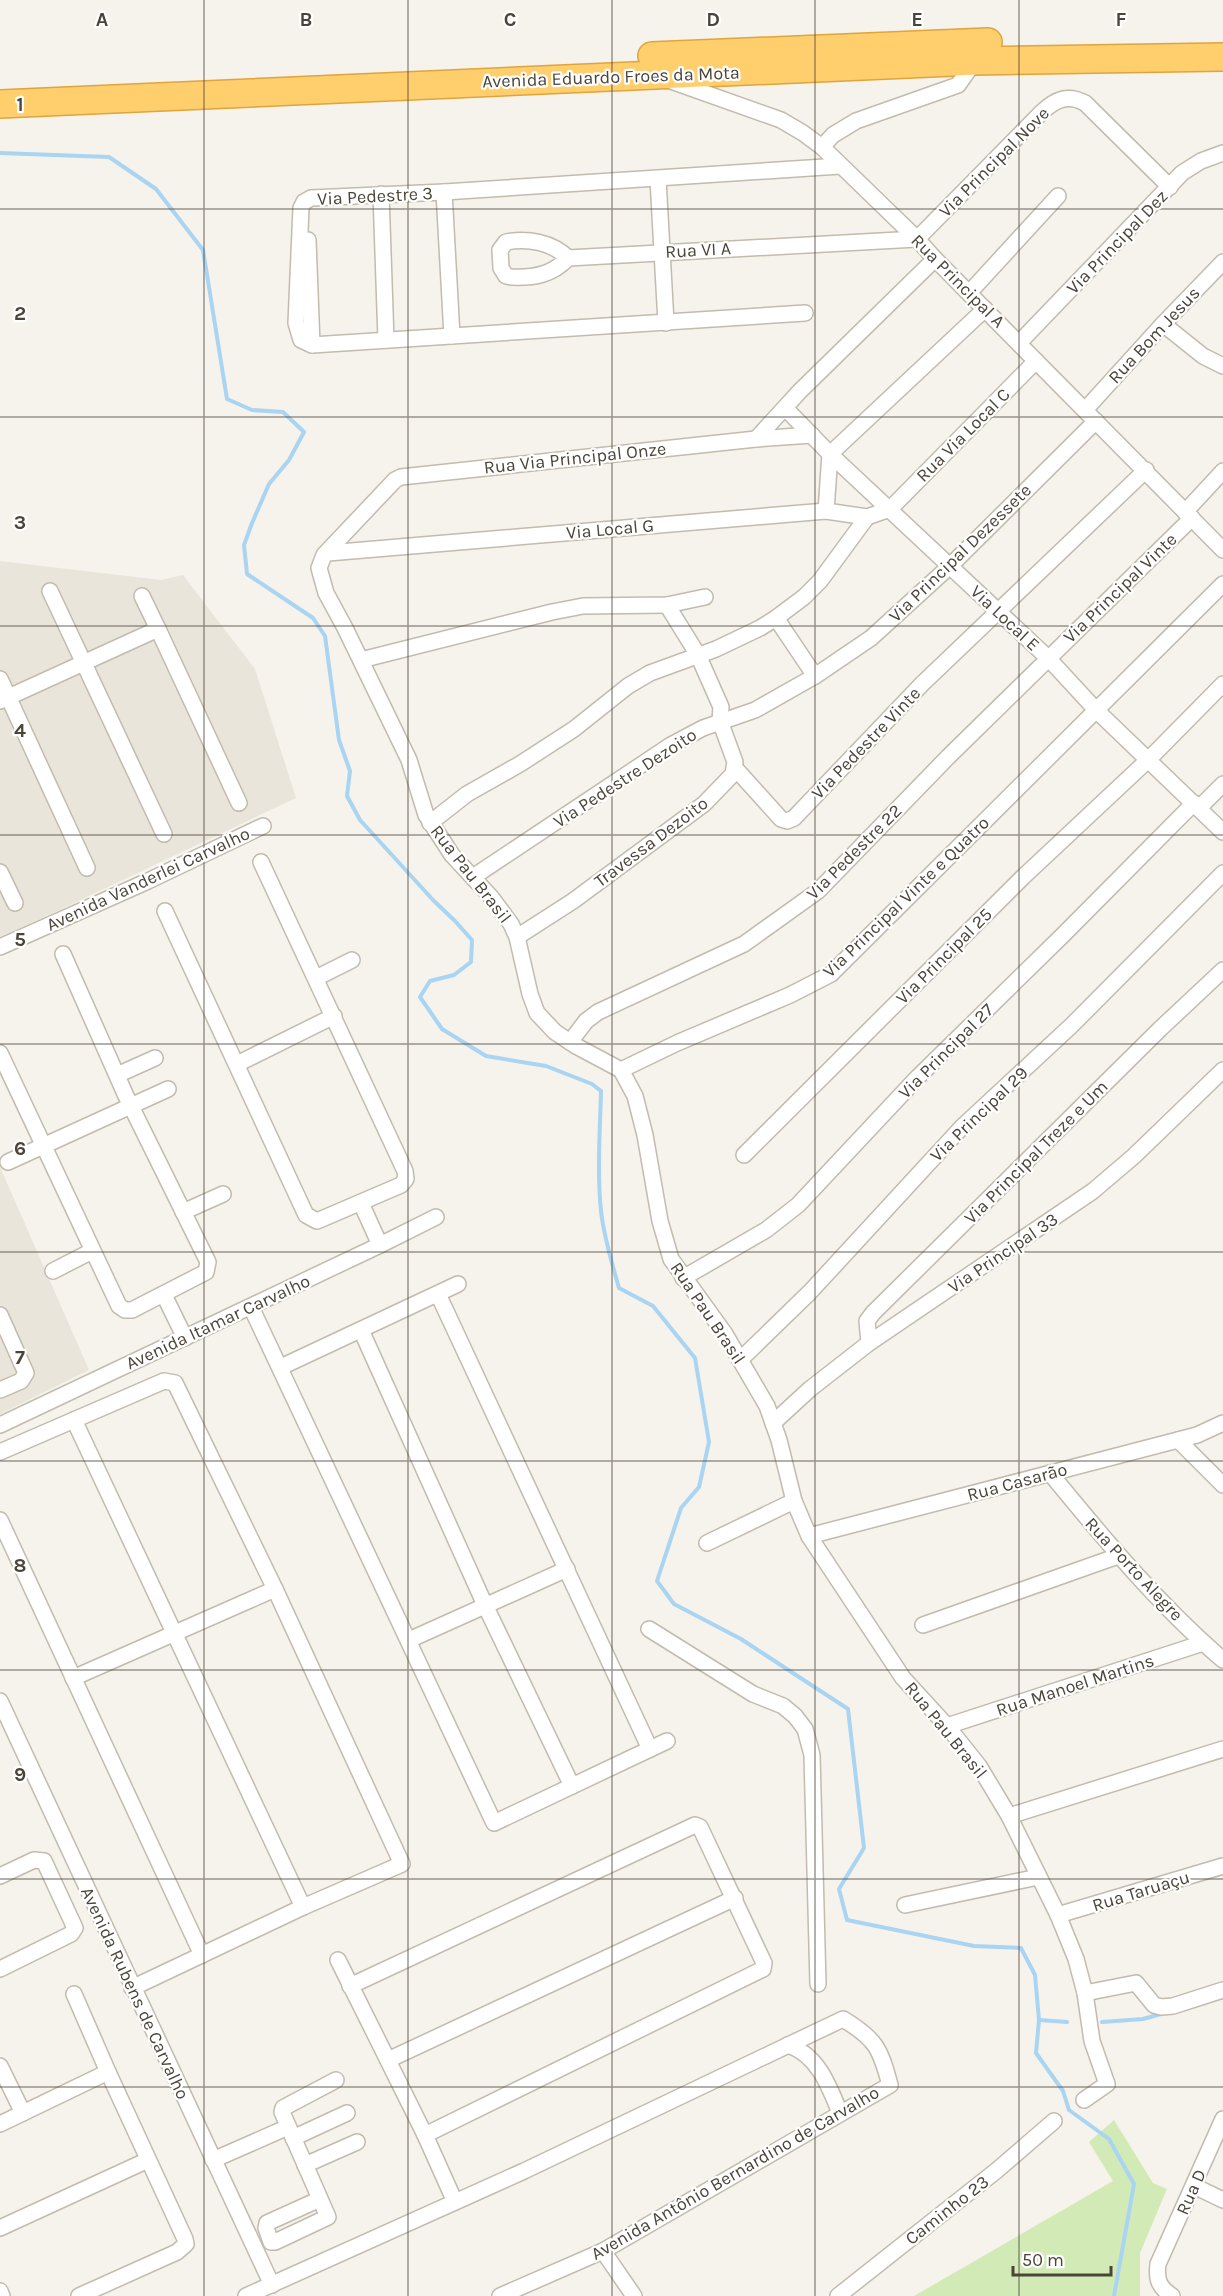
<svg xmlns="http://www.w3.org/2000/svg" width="1223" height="2296" viewBox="0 0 1223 2296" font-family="Karla,sans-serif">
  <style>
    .residential { fill: #eae5da }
    .green { fill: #d2eab5 }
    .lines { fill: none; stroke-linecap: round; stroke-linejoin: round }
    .stream { stroke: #a9d4f2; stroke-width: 4 }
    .street-casing { stroke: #c2bbae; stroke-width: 18 }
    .highway-casing { stroke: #e0a43c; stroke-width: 30 }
    .street { stroke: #fff; stroke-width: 15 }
    .highway { stroke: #ffcf6e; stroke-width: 27 }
    .grid { fill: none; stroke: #4b4439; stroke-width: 1.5; stroke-opacity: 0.55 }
    .labels { text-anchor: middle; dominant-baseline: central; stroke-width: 4.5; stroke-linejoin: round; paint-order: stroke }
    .street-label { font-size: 18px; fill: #4b4439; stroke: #fff }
    .grid-label { font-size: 20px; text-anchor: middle; font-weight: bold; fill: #4b4439; stroke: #fff; stroke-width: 4.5; stroke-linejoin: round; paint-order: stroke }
  </style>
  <rect width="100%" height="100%" fill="#f6f3ec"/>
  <!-- residential -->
  <g class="residential">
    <polygon points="0,561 161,580 183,575 255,669 296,798 0,938"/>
    <polygon points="0,1167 89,1370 0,1414"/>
  </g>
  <!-- green -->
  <polygon class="green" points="1114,2120 1153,2183 1167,2189 1140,2253 1140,2296 914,2296 1113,2181 1089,2142"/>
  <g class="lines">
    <!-- stream -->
    <g class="stream">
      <path d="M0,153L109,157L156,189L203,250L227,399L252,410L283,412L304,432L289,460L269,484L252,523L244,545L247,574L313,618L325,636L339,740L350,771L347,796L360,820L433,900L455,921L472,940L471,962L454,975L430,981L420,997L442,1029L486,1056L546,1066L592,1084L601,1091C600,1131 597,1172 601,1211C604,1238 612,1263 619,1288L653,1306L695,1358L709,1442L699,1487L681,1508L657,1581L674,1604L741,1639L848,1709L864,1848L839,1889L847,1920L974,1946L1021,1948L1035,1975L1039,2020L1036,2053L1063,2091L1069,2110L1109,2139L1134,2184L1114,2296"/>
      <polyline points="1039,2020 1067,2022"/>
      <polyline points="1102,2022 1143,2019 1161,2014"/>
    </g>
    <defs>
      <g id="street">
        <polyline points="671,81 781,120 803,133 822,147 917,239 935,259 1223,550"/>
        <polyline points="822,147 833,135 856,121 958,85 975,61"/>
        <polyline points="658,179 666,323"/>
        <polyline points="444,192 452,336"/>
        <polyline points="381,194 386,340"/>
        <polyline points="308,240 312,345"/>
        <path d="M568,258C552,275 534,278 511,277L506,276L501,268L500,250L506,242C528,238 552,242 568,258L917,239L1042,112C1056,99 1068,94 1085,103L1170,187"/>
        <polyline points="969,293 1058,196"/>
        <polyline points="805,313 312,345 301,340 296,323 301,208 304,202 311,198 444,192 840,166"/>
        <polyline points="1163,324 1203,356 1223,366"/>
        <polyline points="1019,343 1182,173 1201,161 1223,153"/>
        <polyline points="785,408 830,454 1048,658 1096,710 1223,832"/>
        <polyline points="1085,410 1163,324 1223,262"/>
        <polyline points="812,435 756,439 401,477 395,480 324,555 319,568 326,593 345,628 409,760 426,815 452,855 491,897 511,924 517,937 530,994 537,1013 555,1032 576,1046 621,1070 635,1096 645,1135 660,1221 671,1259 725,1334 767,1406 779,1440 794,1501 809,1536 903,1678 947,1726 979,1766 1009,1816 1058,1915 1076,1959 1085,1993 1092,2041 1107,2084 1084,2100"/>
        <polyline points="756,439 800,391 935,259"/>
        <polyline points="826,511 830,454 985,309"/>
        <polyline points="1185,512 1223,471"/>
        <polyline points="328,553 826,511 867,517 890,509 1036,361"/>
        <polyline points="50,591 164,834"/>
        <polyline points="142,596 158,629"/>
        <polyline points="776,618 815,676"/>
        <polyline points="361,660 552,612 583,606 667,605 705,597"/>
        <polyline points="0,679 87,868"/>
        <polyline points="0,701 158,629 239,803"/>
        <polyline points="735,768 781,819 787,821 794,818 922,684 1146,470"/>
        <polyline points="1199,808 1223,784"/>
        <polyline points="430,823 467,794 520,764 574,729 628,686 650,673 716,649 760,628 776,618 804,597 820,581 867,517"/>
        <polyline points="0,872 15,903"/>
        <polyline points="473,877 671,745 703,728 755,710 815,676 871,638 950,566 1096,421"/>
        <polyline points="165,911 306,1215 317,1221 401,1185 406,1179 405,1171 261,862"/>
        <polyline points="517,937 573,901 704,804 733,774 735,762 720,721 721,707 698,655 667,605"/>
        <polyline points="0,947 148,881 263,826"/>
        <polyline points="316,978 352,960"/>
        <polyline points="570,1042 586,1021 598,1012 744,944 818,891 948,757 1192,518"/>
        <polyline points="0,1053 119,1306 125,1310 132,1310 206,1272 208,1262 126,1096 63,954"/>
        <polyline points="237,1064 334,1016"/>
        <polyline points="621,1070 677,1043 790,995 831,974 1223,584"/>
        <polyline points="117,1075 155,1058"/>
        <polyline points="744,1155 1023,877 1148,760 1223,684"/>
        <polyline points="8,1162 168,1089"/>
        <polyline points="361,1203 380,1245"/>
        <polyline points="183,1212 223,1194"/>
        <polyline points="53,1271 92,1251"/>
        <polyline points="683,1278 766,1230 798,1205 918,1077 1063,935 1194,803"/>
        <polyline points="438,1294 650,1749"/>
        <polyline points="164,1295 185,1338"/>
        <polyline points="251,1307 494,1823 667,1741"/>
        <polyline points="0,1315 26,1373 21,1381 0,1390"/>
        <polyline points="361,1330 485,1605 572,1786"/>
        <polyline points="869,1343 867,1321 873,1313 1160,1029 1223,970"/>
        <polyline points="740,1360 810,1292 962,1127 1072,1025 1223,873"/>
        <polyline points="281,1367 458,1284"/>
        <polyline points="74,1420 303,1907"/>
        <polyline points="773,1423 810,1389 869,1343 1093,1191 1134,1156 1223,1070"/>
        <polyline points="0,1425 380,1245 436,1217"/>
        <polyline points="1178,1440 1223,1485"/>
        <polyline points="0,1452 164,1381 175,1383 275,1589 402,1864 303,1907 132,1988"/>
        <path d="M1050,1473C1104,1539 1159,1605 1223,1660"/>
        <polyline points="0,1520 202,1955"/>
        <polyline points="809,1536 1178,1440 1197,1435 1223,1423"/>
        <polyline points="707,1543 794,1501"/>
        <polyline points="923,1625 1118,1556"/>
        <polyline points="649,1629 753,1694 783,1706 795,1716 805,1729 812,1755 818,1984"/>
        <polyline points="409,1640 567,1569"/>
        <polyline points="73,1678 275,1589"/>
        <polyline points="0,1701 272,2285"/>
        <polyline points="947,1726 1203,1643"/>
        <polyline points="1009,1816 1223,1749"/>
        <polyline points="0,1876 34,1860 44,1861 75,1928 71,1934 0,1969"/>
        <polyline points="905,1905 1038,1877"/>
        <polyline points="1058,1915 1223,1866"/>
        <polyline points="338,1960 425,2135 455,2202"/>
        <polyline points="350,1986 695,1825 700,1827 764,1963 763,1969 425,2135"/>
        <polyline points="1085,1993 1136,1983 1154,2005 1161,2007 1173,2006 1223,1990"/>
        <polyline points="74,1994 108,2072 185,2239 186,2244 177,2252 79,2296"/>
        <path d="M788,2045C818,2055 829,2086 840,2113"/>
        <polyline points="388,2060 735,1898"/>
        <polyline points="0,2066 23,2113"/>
        <polyline points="0,2124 108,2072"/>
        <polyline points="293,2138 347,2113"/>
        <polyline points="213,2160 288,2127"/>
        <polyline points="305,2165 357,2142"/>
        <polyline points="1194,2186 1223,2200"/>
        <polyline points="320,2199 267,2223 266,2228 271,2242 275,2242 328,2217 282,2112 283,2108 336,2080"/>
        <polyline points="0,2228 148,2160"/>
        <polyline points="603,2251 634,2296"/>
        <polyline points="0,2291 2,2296"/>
        <path d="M246,2296L524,2171L843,2019C876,2039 880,2048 890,2085L603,2251L500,2296"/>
        <polyline points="838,2296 996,2171 1054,2121"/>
        <path d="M1172,2296C1159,2287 1156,2280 1158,2264L1223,2119"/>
      </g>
      <g id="highway">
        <polyline points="652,56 988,42"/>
        <polyline points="0,104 975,61 1223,57"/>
      </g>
    </defs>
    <!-- street casing -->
    <use href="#street" class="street-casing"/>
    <!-- highway casing -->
    <use href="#highway" class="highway-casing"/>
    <!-- street -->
    <use href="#street" class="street"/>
    <!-- highway -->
    <use href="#highway" class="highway"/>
  </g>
  <!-- grid -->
  <path class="grid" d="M204,0V2296M408,0V2296M612,0V2296M815,0V2296M1019,0V2296M0,209H1223M0,417H1223M0,626H1223M0,835H1223M0,1044H1223M0,1252H1223M0,1461H1223M0,1670H1223M0,1879H1223M0,2087H1223"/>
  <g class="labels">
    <!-- street labels -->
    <g class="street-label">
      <text transform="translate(611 77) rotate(-2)">Avenida Eduardo Froes da Mota</text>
      <text transform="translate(994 162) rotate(-45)">Via Principal Nove</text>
      <text transform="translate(375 196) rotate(-3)">Via Pedestre 3</text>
      <text transform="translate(1117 242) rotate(-46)">Via Principal Dez</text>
      <text transform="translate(698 250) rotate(-3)">Rua VI A</text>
      <text transform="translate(958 281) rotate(45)">Rua Principal A</text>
      <text transform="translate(1154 335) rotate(-47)">Rua Bom Jesus</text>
      <text transform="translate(963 435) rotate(-45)">Rua Via Local C</text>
      <text transform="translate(575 458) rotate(-6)">Rua Via Principal Onze</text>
      <text transform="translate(610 529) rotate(-5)">Via Local G</text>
      <text transform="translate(960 553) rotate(-44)">Via Principal Dezessete</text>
      <text transform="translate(1120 588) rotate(-44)">Via Principal Vinte</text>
      <text transform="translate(1005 618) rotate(43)">Via Local E</text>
      <text transform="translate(866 743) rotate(-46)">Via Pedestre Vinte</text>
      <text transform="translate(625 778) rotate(-33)">Via Pedestre Dezoito</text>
      <text transform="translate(651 842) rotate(-37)">Travessa Dezoito</text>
      <text transform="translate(854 852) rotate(-45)">Via Pedestre 22</text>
      <text transform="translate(471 874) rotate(52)">Rua Pau Brasil</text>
      <text transform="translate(148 879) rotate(-25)">Avenida Vanderlei Carvalho</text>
      <text transform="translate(906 897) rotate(-44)">Via Principal Vinte e Quatro</text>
      <text transform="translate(944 956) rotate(-45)">Via Principal 25</text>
      <text transform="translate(946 1051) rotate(-45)">Via Principal 27</text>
      <text transform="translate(979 1114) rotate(-44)">Via Principal 29</text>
      <text transform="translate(1036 1152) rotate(-45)">Via Principal Treze e Um</text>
      <text transform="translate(1003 1253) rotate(-34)">Via Principal 33</text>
      <text transform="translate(708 1313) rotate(56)">Rua Pau Brasil</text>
      <text transform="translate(218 1322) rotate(-25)">Avenida Itamar Carvalho</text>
      <text transform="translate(1017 1482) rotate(-15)">Rua Casarão</text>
      <text transform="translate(1134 1569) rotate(47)">Rua Porto Alegre</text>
      <text transform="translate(1075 1685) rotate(-18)">Rua Manoel Martins</text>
      <text transform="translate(946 1730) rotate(51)">Rua Pau Brasil</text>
      <text transform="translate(1141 1891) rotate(-17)">Rua Taruaçu</text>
      <text transform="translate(135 1993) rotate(65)">Avenida Rubens de Carvalho</text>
      <text transform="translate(735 2173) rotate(-30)">Avenida Antônio Bernardino de Carvalho</text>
      <text transform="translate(1191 2192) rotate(-66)">Rua D</text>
      <text transform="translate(947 2210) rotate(-38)">Caminho 23</text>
    </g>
  </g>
  <g class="grid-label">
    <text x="102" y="26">A</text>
    <text x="306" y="26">B</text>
    <text x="510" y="26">C</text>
    <text x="713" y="26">D</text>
    <text x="917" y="26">E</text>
    <text x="1121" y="26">F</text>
    <text x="20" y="111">1</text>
    <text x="20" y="320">2</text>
    <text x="20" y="529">3</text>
    <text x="20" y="737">4</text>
    <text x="20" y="946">5</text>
    <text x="20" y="1155">6</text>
    <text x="20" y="1364">7</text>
    <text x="20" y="1572">8</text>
    <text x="20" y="1781">9</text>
  </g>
  <!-- scale -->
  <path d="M1013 2266v9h98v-9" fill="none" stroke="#4b4439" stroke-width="3"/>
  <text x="1022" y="2266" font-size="18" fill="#4b4439" stroke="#ffffff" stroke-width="4.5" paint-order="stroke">50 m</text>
</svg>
